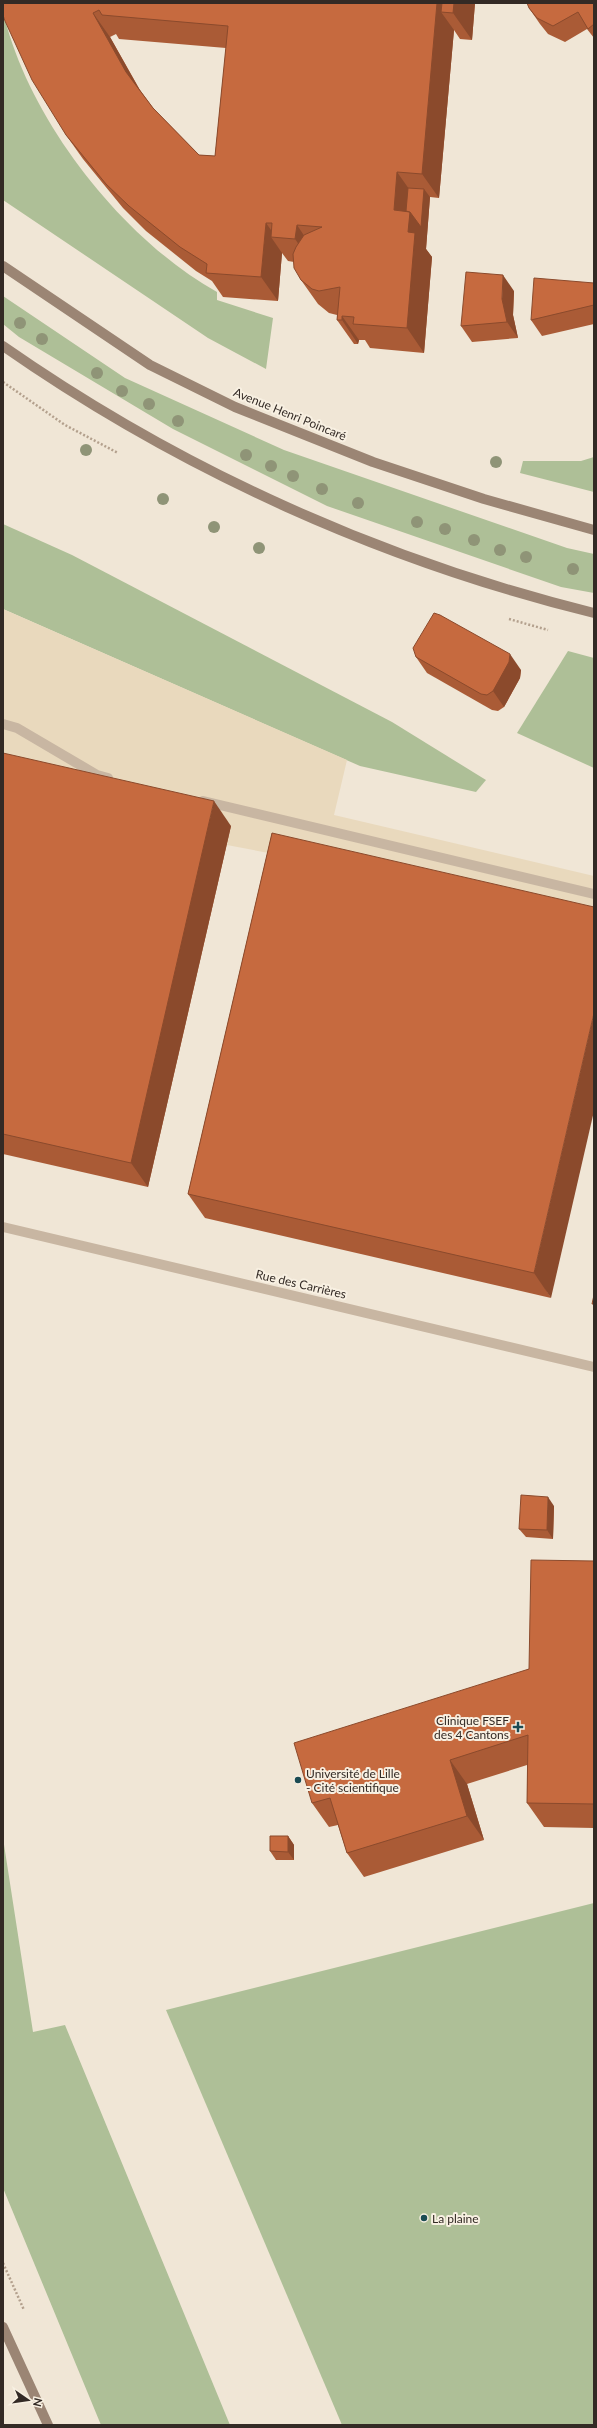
<svg xmlns="http://www.w3.org/2000/svg" width="597" height="2428" viewBox="0 0 597 2428" font-family="Lato,sans-serif">
  <style>
    .green { fill: #aebf97 }
    .plaza { fill: #e9d9bd }
    .lines { fill: none; stroke-linecap: round; stroke-linejoin: round }
    .path { stroke: #b3a08d; stroke-width: 2.5; stroke-dasharray: 2 2; stroke-linecap: butt }
    .lane { stroke: #c8b6a2; stroke-width: 10 }
    .street { stroke: #c8b6a2; stroke-width: 10 }
    .secondary { stroke: #9b8574; stroke-width: 10 }
    .tree { fill: #8f9477 }
    .wall { fill: #aa5b36; fill-rule: evenodd }
    .shaded-wall { fill: #8b4a2c }
    .building { fill: #c66a3f; stroke: #8b4a2c; fill-rule: evenodd }
    .poi-dot { fill: #1b4b53; stroke: #f8f0e2; stroke-width: 1.5 }
    .labels { text-anchor: middle; dominant-baseline: central; stroke-width: 4; stroke-linejoin: round; paint-order: stroke }
    .street-label { font-size: 12px; fill: #332a25; stroke: #f8f0e2 }
    .poi-label { font-size: 12px; fill: #332a25; stroke: #f8f0e2; text-anchor: start }
  </style>
  <rect width="100%" height="100%" fill="#f0e6d6"/>
  <!-- green -->
  <g class="green">
    <path d="M3,11C27,118 122,239 217,292V300L273,318L266,369L208,338L3,200Z"/>
    <polygon points="3,296 125,378 284,450 567,548 594,554 594,593 561,587 327,506 173,429 19,337 3,324"/>
    <polygon points="594,457 594,492 520,473 523,461 581,461"/>
    <polygon points="3,524 72,555 392,722 486,780 476,792 360,766 3,609"/>
    <polygon points="568,651 594,658 594,768 517,733"/>
    <polygon points="3,1838 33,2032 65,2025 230,2425 101,2425 3,2188"/>
    <polygon points="594,1903 594,2425 342,2425 166,2010"/>
  </g>
  <!-- plaza -->
  <polygon class="plaza" points="3,609 347,760 334,815 594,876 594,927 289,857 227,845 231,826 3,773"/>
  <g class="lines">
    <!-- path -->
    <g class="path">
      <polyline points="3,382 65,425 118,453"/>
      <polyline points="509,619 548,630"/>
      <polyline points="3,2263 24,2310"/>
    </g>
    <!-- lane -->
    <polyline class="lane" points="3,1227 594,1367"/>
    <!-- street -->
    <g class="street">
      <polyline points="3,724 17,728 97,775 108,778"/>
      <polyline points="203,801 594,894"/>
    </g>
    <!-- secondary -->
    <g class="secondary">
      <polyline points="3,266 150,365 235,407 373,462 484,499 594,530"/>
      <path d="M3,346C182,471 383,561 594,613"/>
      <polyline points="3,2327 48,2425"/>
    </g>
  </g>
  <!-- trees -->
  <g class="tree">
    <circle cx="20" cy="323" r="6"/>
    <circle cx="42" cy="339" r="6"/>
    <circle cx="97" cy="373" r="6"/>
    <circle cx="122" cy="391" r="6"/>
    <circle cx="149" cy="404" r="6"/>
    <circle cx="178" cy="421" r="6"/>
    <circle cx="86" cy="450" r="6"/>
    <circle cx="246" cy="455" r="6"/>
    <circle cx="496" cy="462" r="6"/>
    <circle cx="271" cy="466" r="6"/>
    <circle cx="293" cy="476" r="6"/>
    <circle cx="322" cy="489" r="6"/>
    <circle cx="163" cy="499" r="6"/>
    <circle cx="358" cy="503" r="6"/>
    <circle cx="417" cy="522" r="6"/>
    <circle cx="214" cy="527" r="6"/>
    <circle cx="445" cy="529" r="6"/>
    <circle cx="474" cy="540" r="6"/>
    <circle cx="259" cy="548" r="6"/>
    <circle cx="500" cy="550" r="6"/>
    <circle cx="526" cy="557" r="6"/>
    <circle cx="573" cy="569" r="6"/>
  </g>
  <!-- wall -->
  <g class="wall">
    <path d="M3,3H475L472,40L460,39L454,30L439,198L430,197L426,249L432,257L424,353L370,348L365,340H359L358,344H354L337,320V315L329,313L318,304L301,280L294,262L288,261L282,253L278,301L223,297L212,281L196,271L146,231L123,208L83,159L66,135ZM116,34L119,39L226,48L215,156L199,155L153,108L140,90L110,37Z"/>
    <polygon points="594,3 594,38 587,29 565,42 548,34 540,24 529,8"/>
    <polygon points="594,283 594,324 542,336 531,320"/>
    <polygon points="514,291 513,315 518,338 472,342 461,326"/>
    <polygon points="416,657 521,670 520,678 504,707 498,711 492,710 427,673"/>
    <polygon points="3,753 231,826 148,1187 3,1154"/>
    <polygon points="272,833 551,1298 205,1218 188,1194"/>
    <polygon points="554,1506 553,1539 526,1537 519,1529"/>
    <polygon points="594,1561 594,1828 544,1827 527,1803 527,1765 467,1784 484,1840 364,1877 347,1853 338,1825 329,1827 312,1803 529,1669"/>
    <polygon points="288,1836 294,1845 294,1860 276,1860 270,1851"/>
  </g>
  <!-- shaded-wall -->
  <g class="shaded-wall">
    <polygon points="437,3 475,3 472,40 453,13 441,12 454,30 439,198 422,174"/>
    <polygon points="93,13 110,37 143,96 126,72"/>
    <polygon points="397,172 414,196 424,189 430,197 426,249 432,257 424,353 407,328 394,210"/>
    <polygon points="266,223 276,237 271,237 282,253 278,301 261,277"/>
    <polygon points="297,225 313,249 312,263 295,239"/>
    <polygon points="503,275 514,291 513,315 518,338 507,322 502,299"/>
    <polygon points="342,316 359,340 358,344 342,320"/>
    <polygon points="510,654 521,670 520,678 504,707 493,691"/>
    <polygon points="214,801 231,826 148,1187 131,1163"/>
    <polygon points="594,1013 594,1111 551,1298 534,1273"/>
    <polygon points="548,1497 554,1506 553,1539 547,1530"/>
    <polygon points="450,1760 467,1784 484,1840 467,1816"/>
    <polygon points="288,1836 294,1845 294,1860 288,1852"/>
  </g>
  <!-- building -->
  <g class="building">
    <path d="M3,3H437L422,174L397,172L394,210L410,212L408,232L415,233L407,328L353,324L354,317L342,316V320H337L340,287L319,291L312,289L301,280L294,268L293,254L296,247L304,235L322,227L297,225L295,239L271,237L272,223H266L261,277L206,273L207,264L180,247L129,206L106,184L66,135L32,80L5,21L3,15ZM99,10L102,15L228,26L215,156L199,155L153,108L126,72L93,13Z"/>
    <polygon points="442,3 454,3 453,13 441,12"/>
    <polygon points="527,3 594,3 594,24 588,29 578,12 553,26 537,18 529,8"/>
    <polygon points="408,188 424,189 421,227 410,212 406,211"/>
    <polygon points="466,272 503,275 502,299 507,322 461,326"/>
    <polygon points="534,278 594,283 594,305 531,320"/>
    <polygon points="434,613 440,615 510,654 509,662 493,691 487,695 481,694 416,657 413,648"/>
    <polygon points="3,753 214,801 131,1163 3,1134"/>
    <polygon points="272,833 594,907 594,1013 534,1273 188,1194"/>
    <polygon points="594,1295 594,1304 592,1304"/>
    <polygon points="521,1495 548,1497 547,1530 519,1529"/>
    <polygon points="531,1560 594,1561 594,1804 527,1803 528,1735 450,1760 467,1816 347,1853 330,1798 312,1803 294,1743 529,1669"/>
    <polygon points="270,1836 288,1836 288,1852 270,1851"/>
  </g>
  <!-- markers -->
  <g class="poi-dot">
    <path d="M516 1721h4v4h4v4h-4v4h-4v-4h-4v-4h4z"/>
    <circle cx="298" cy="1780" r="4"/>
    <circle cx="424" cy="2218" r="4"/>
  </g>
  <g class="labels">
    <!-- street labels -->
    <g class="street-label">
      <text transform="translate(290 414) rotate(22)">Avenue Henri Poincaré</text>
      <text transform="translate(301 1284) rotate(13)">Rue des Carrières</text>
    </g>
    <!-- poi labels -->
    <g class="poi-label">
      <text x="509" y="1720" text-anchor="end">Clinique FSEF<tspan x="509" dy="14">des 4 Cantons</tspan></text>
      <text x="306" y="1773">Université de Lille<tspan x="306" dy="14">‐ Cité scientifique</tspan></text>
      <text x="432" y="2218">La plaine</text>
    </g>
  </g>
  <!-- border -->
  <rect width="597" height="2428" fill="none" stroke="#332a25" stroke-width="8"/>
  <!-- north arrow -->
  <g transform="translate(28 2400) rotate(103)" stroke="#f8f0e2" stroke-width="3" paint-order="stroke">
  <path d="M0-3L7 15L0 10L-7 15Z" fill="#332a25"/>
  <text y="-6" font-size="11" font-weight="bold" text-anchor="middle" fill="#332a25">N</text>
  </g>
</svg>
